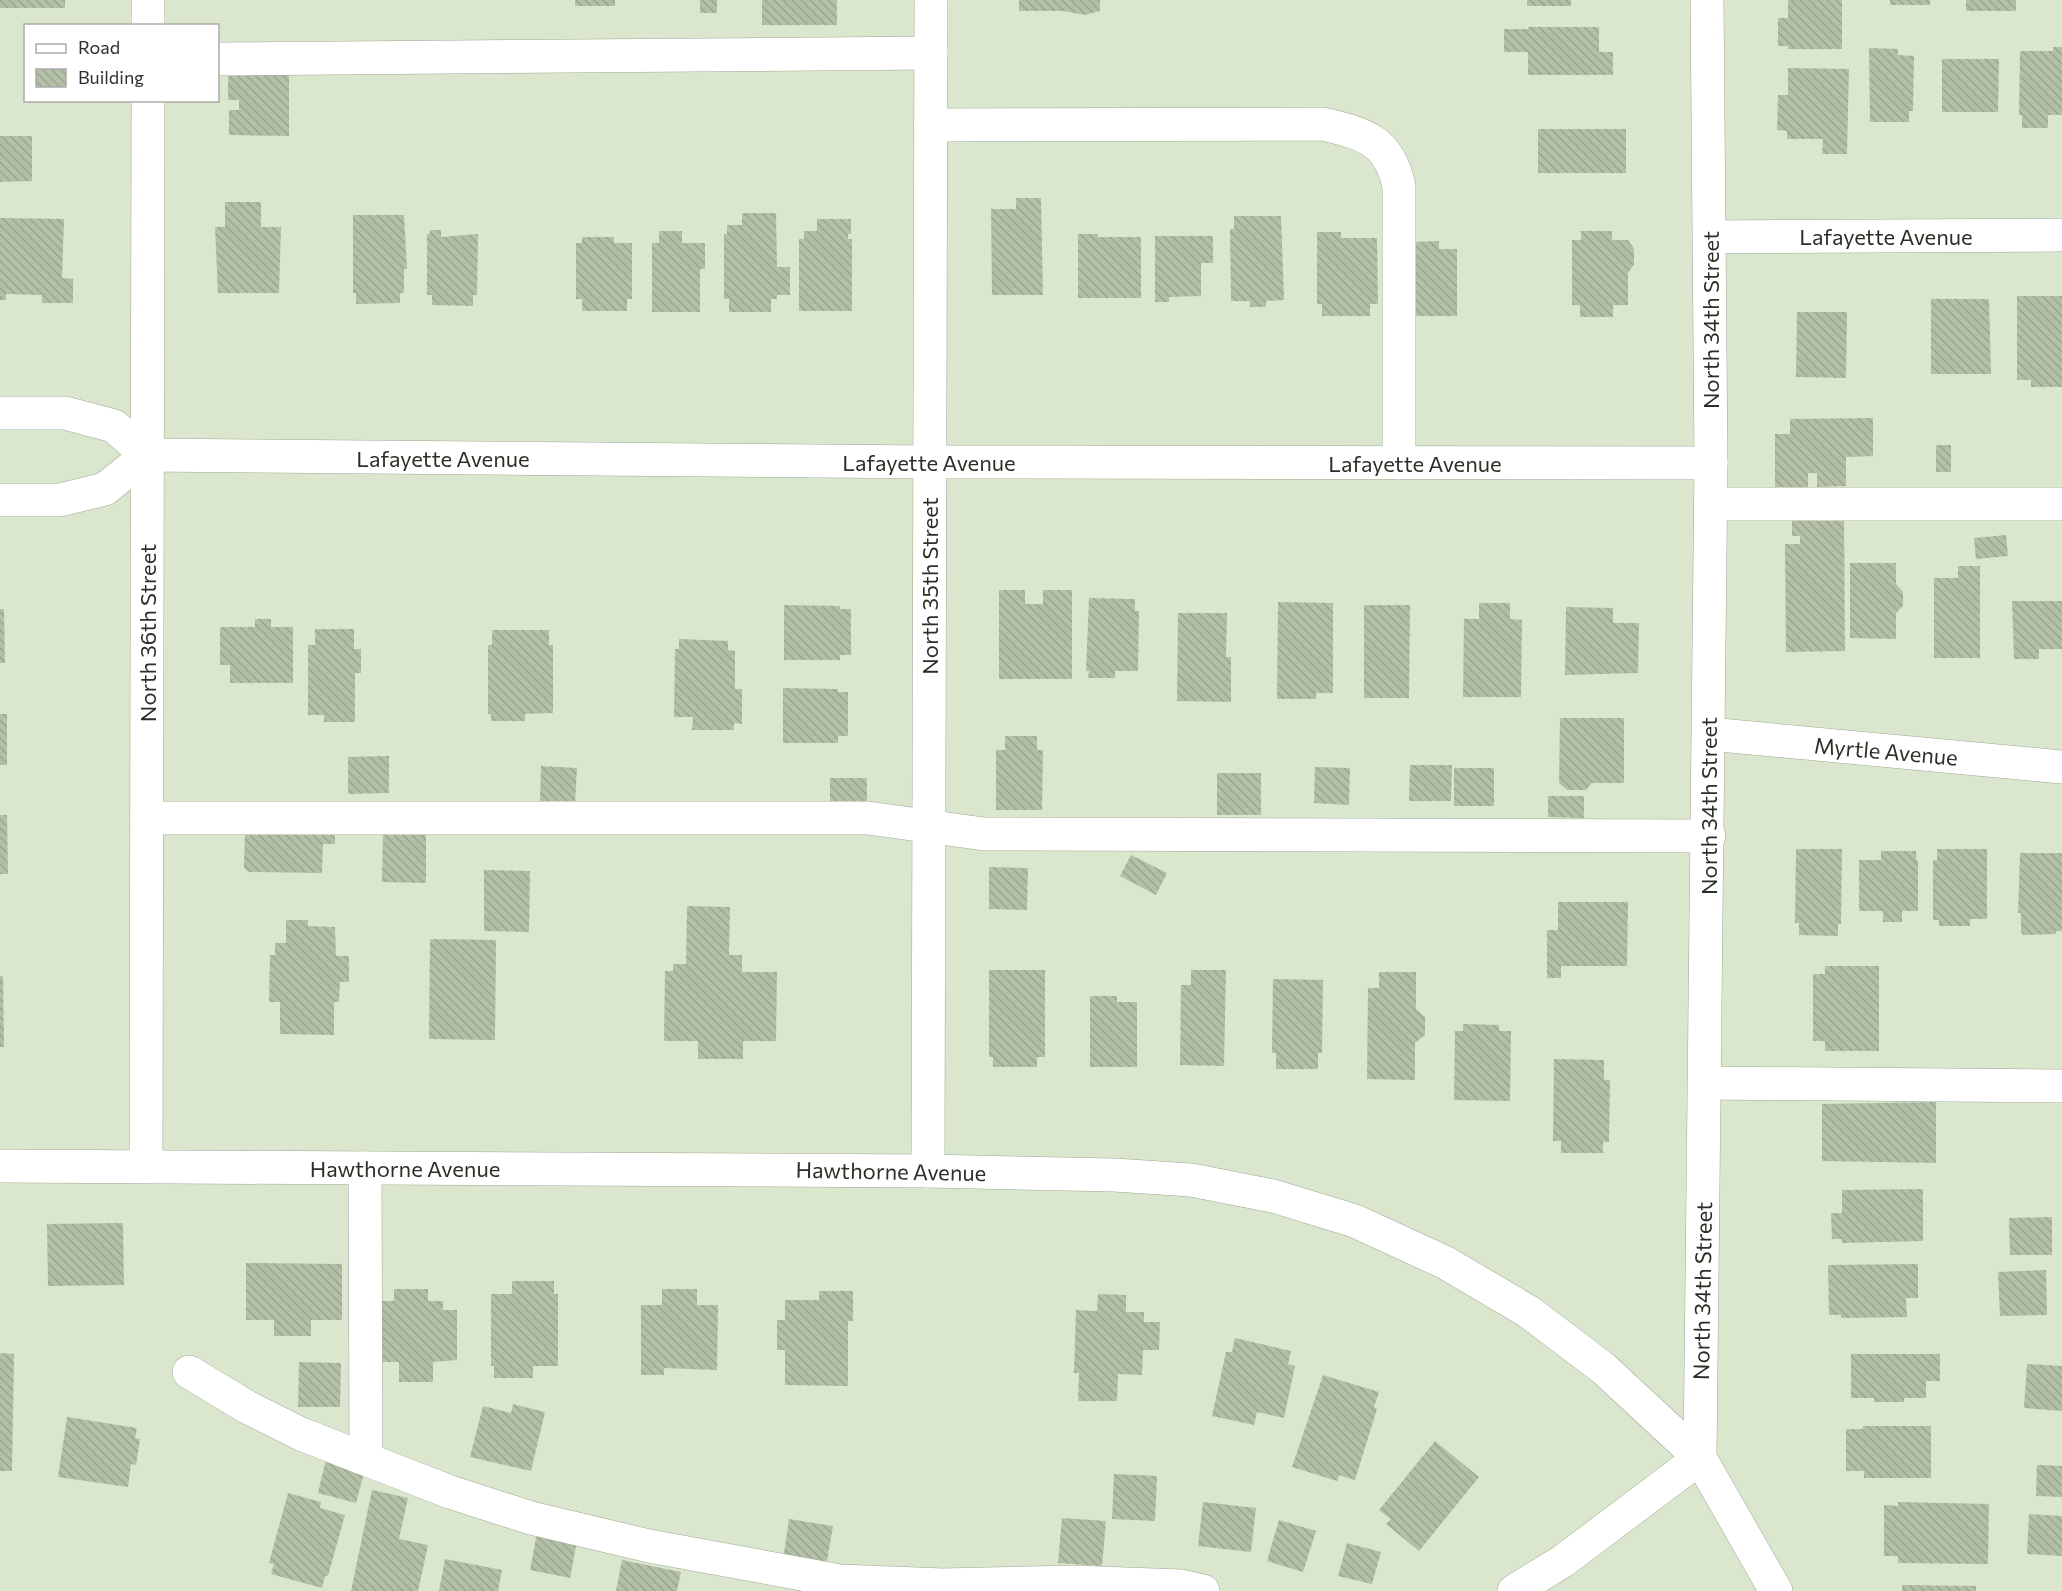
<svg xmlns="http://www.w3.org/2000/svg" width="2062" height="1591" viewBox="0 0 2062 1591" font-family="Commissioner,sans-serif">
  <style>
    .building { fill: url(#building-back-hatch) }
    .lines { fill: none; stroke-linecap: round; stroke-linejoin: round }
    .minor-casing { stroke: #9ea992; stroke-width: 34 }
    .minor { stroke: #fff; stroke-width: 33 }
    .labels { text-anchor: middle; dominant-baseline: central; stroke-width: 5; stroke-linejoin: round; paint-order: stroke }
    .street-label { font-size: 22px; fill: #2b3027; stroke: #fff }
  </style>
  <defs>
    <pattern id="building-back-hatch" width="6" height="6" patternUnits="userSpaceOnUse" patternTransform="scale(1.5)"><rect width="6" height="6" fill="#b3bfa7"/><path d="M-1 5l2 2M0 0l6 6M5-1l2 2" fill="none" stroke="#9aa490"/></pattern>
  </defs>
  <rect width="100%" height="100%" fill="#dae7ce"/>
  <!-- building -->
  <g class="building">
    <rect x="0" y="0" width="65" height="8"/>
    <rect x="575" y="0" width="40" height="6"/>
    <rect x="700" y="0" width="17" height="13"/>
    <rect x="762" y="0" width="75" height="25"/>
    <polygon points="1019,0 1100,0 1100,11 1085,15 1063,11 1019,11"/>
    <rect x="1527" y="0" width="44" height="6"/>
    <polygon points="1788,0 1842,0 1842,49 1788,49 1788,46 1778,46 1778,18 1788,18"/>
    <rect x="1890" y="0" width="40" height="5"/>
    <rect x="1966" y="0" width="50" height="11"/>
    <polygon points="1528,27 1599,27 1599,52 1613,52 1613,75 1528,75 1528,52 1504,52 1504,29 1528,29"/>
    <polygon points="2053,47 2062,47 2062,115 2048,115 2048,128 2022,128 2022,115 2019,115 2020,51 2053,51"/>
    <polygon points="1869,48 1898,49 1898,55 1914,56 1913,111 1909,111 1909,122 1870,122"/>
    <polygon points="1942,59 1999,59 1998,112 1942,112"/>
    <polygon points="1788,68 1849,69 1847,154 1822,154 1823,139 1787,139 1787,131 1777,130 1778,95 1788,95"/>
    <polygon points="289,72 289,136 229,135 229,110 239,110 239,100 228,100 228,74"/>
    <rect x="1538" y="129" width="88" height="44"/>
    <polygon points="0,136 32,136 32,181 0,182"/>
    <polygon points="1016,198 1041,198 1043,295 992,295 991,209 1016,209"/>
    <polygon points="225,202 261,202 261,227 281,227 279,293 218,293 215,227 225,227"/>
    <polygon points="742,213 776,213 777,267 790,267 790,295 777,295 777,299 771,299 771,312 729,312 729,299 724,299 724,234 727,234 727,225 742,225"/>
    <polygon points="353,215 404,215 407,269 404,269 404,293 400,293 400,303 356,304 356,293 353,293"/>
    <polygon points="1234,216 1281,216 1284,300 1266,301 1266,307 1250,307 1250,301 1231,301 1230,229 1234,229"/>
    <polygon points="0,218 64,219 62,278 73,279 73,303 42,303 42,295 6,294 6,300 0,300"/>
    <polygon points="817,219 851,219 851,234 848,234 848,239 852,239 852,311 799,311 799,239 804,239 804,231 817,231"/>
    <polygon points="430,230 441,230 441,237 478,234 477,295 473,295 473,306 432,305 432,295 427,295 427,234 430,234"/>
    <polygon points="659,231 682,231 682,243 705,243 705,269 700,269 700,312 652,312 652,243 659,243"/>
    <polygon points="1581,231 1612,231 1612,240 1628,240 1634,249 1634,264 1628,273 1628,305 1613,305 1613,317 1580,317 1580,305 1572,305 1572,240 1581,240"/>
    <polygon points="1317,232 1341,232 1341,238 1377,238 1378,304 1370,304 1370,316 1322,316 1322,304 1317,304"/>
    <polygon points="1078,234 1098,234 1098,237 1141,237 1141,298 1078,298"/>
    <polygon points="1155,236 1213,236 1213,263 1201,263 1201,296 1169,297 1169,302 1155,302"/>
    <polygon points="582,237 614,237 614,243 632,243 632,299 627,299 627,311 582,311 582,299 576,299 576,243 582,243"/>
    <polygon points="1439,241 1439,249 1457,249 1457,316 1416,316 1416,277 1411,277 1411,242"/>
    <polygon points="2017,296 2062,296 2062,387 2031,387 2031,380 2017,380"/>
    <polygon points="1931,299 1989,299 1991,374 1931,374"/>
    <polygon points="1797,312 1847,312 1846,378 1796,377"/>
    <polygon points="1873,418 1873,456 1846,457 1846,486 1817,487 1817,473 1808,473 1808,487 1775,487 1775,434 1790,434 1790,419"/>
    <rect x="1936" y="445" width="15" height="27"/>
    <polygon points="1792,512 1844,512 1845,651 1786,652 1785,544 1800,544 1800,536 1792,536"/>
    <polygon points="2006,535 2008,556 1976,559 1974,538"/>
    <polygon points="1850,563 1896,563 1896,584 1903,592 1903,606 1896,613 1896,639 1850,638"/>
    <polygon points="1958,566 1980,566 1980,658 1934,658 1934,578 1958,578"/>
    <polygon points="999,590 1025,590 1025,604 1043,604 1043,590 1072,590 1072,679 999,679"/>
    <polygon points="1089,598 1135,599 1135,611 1139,611 1138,671 1115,671 1115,678 1088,678 1089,671 1086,671"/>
    <polygon points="2012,601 2062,601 2062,649 2039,649 2039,659 2014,659"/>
    <polygon points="1278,602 1333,603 1333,693 1316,693 1316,699 1277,699"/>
    <polygon points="1479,603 1510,603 1510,619 1522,620 1521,697 1463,697 1464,619 1479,619"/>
    <polygon points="784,605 840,606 840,609 851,609 851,655 840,655 840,660 784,660"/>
    <polygon points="1364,605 1410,605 1409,698 1364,698"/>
    <polygon points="1566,607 1613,608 1613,623 1639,623 1638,673 1565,675"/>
    <polygon points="0,609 4,609 5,663 0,663"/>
    <polygon points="1178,613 1227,613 1226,657 1231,657 1231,702 1177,701"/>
    <polygon points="255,619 271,619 271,627 293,627 293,683 230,683 230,665 220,665 220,627 255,627"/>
    <polygon points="315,629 354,629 354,649 361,649 361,673 355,673 355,722 324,722 324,715 308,715 308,645 315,645"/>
    <polygon points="492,630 549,630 549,645 553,645 553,713 525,714 525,721 491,721 491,714 488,714 488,645 492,645"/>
    <polygon points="679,639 728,641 728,650 735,651 735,689 742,689 742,724 734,723 734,730 692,730 693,717 674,717 675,649 679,649"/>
    <polygon points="783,688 838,689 838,692 848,692 848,736 838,736 838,743 783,743"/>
    <rect x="0" y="714" width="7" height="51"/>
    <polygon points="1560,718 1624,718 1624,783 1592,783 1586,790 1567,790 1559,783"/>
    <polygon points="1005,736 1037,736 1037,750 1043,750 1042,810 996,810 996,750 1005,750"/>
    <polygon points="389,756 389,793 348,794 348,757"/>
    <polygon points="1410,765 1452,765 1451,801 1409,801"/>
    <polygon points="541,766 577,768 575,803 540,801"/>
    <polygon points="1315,767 1350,768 1349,805 1314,803"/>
    <rect x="1454" y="768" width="40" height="38"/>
    <rect x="1217" y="773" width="44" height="42"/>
    <rect x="830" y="778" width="37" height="25"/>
    <polygon points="1548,796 1584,796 1584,818 1548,817"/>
    <polygon points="0,815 7,815 8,874 0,874"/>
    <polygon points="245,831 335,832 335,844 323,844 322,873 249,872 244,868"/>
    <polygon points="383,833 426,833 426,883 382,882"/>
    <polygon points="1796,849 1842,849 1841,924 1838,924 1838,936 1799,935 1799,923 1795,923"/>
    <polygon points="1937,849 1987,849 1987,919 1970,919 1970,926 1939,926 1939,920 1933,920 1933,860 1937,860"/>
    <polygon points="1881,851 1916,851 1916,860 1918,860 1918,911 1902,911 1902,922 1883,922 1883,911 1859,911 1859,860 1881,860"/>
    <polygon points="2020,853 2062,853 2062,931 2056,931 2056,934 2023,935 2021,932 2021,913 2018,913"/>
    <polygon points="1131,855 1167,873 1156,895 1120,876"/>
    <polygon points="989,867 1028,868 1027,910 989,909"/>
    <polygon points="484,870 530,871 529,932 484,931"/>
    <polygon points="1558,902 1628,902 1627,966 1561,966 1561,978 1547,978 1547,930 1558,930"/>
    <polygon points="687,906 730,907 729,955 742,955 742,972 777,972 776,1041 743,1041 743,1059 698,1059 698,1041 664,1041 665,971 673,971 673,964 686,964"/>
    <polygon points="286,920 308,920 308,926 335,927 336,956 349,956 349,982 340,982 339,1002 334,1002 334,1035 280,1034 280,1002 269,1002 270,955 275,955 275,943 286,943"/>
    <polygon points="430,939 496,940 495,1040 429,1039"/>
    <polygon points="1825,966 1879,966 1879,1051 1825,1051 1825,1041 1813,1041 1813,974 1825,974"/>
    <polygon points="989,970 1045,970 1045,1057 1037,1057 1037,1067 993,1067 993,1057 989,1057"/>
    <polygon points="1191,970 1226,970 1224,1066 1180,1065 1181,985 1191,985"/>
    <polygon points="1379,972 1416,972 1416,1009 1425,1017 1425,1035 1415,1043 1415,1080 1367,1079 1368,988 1379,988"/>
    <polygon points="0,976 3,976 4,1047 0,1047"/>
    <polygon points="1273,979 1323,980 1322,1053 1318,1053 1318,1069 1276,1069 1276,1053 1272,1053"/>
    <polygon points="1090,996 1117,996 1117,1002 1137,1002 1137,1067 1090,1067"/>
    <polygon points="1463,1024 1499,1025 1499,1031 1511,1031 1510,1101 1454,1100 1455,1031 1463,1031"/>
    <polygon points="1554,1059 1604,1060 1604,1080 1610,1080 1609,1142 1603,1142 1603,1153 1561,1153 1561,1141 1553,1141"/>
    <polygon points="1936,1102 1936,1163 1822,1161 1822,1104"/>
    <polygon points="1923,1189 1923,1241 1842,1243 1842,1239 1832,1239 1831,1213 1842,1213 1842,1190"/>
    <polygon points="2052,1217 2052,1255 2010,1255 2009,1218"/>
    <polygon points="123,1223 124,1285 48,1286 47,1224"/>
    <polygon points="246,1263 342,1264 342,1320 311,1320 311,1336 274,1336 274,1320 246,1320"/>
    <polygon points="1918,1264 1918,1298 1906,1298 1907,1317 1841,1318 1841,1315 1829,1315 1828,1265"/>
    <polygon points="2046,1270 2047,1315 2000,1316 1998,1272"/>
    <polygon points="512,1281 554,1281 554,1294 558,1294 558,1366 533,1366 533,1378 494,1378 494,1366 491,1366 491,1294 512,1294"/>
    <polygon points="394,1289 428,1289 428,1301 443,1301 443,1310 457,1310 457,1360 433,1362 433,1382 399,1382 399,1362 376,1362 376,1301 394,1301"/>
    <polygon points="662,1289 697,1289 697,1305 718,1305 717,1370 664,1368 664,1375 641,1375 641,1305 662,1305"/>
    <polygon points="819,1291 853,1291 853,1321 848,1321 848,1386 785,1385 785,1350 777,1350 777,1320 785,1320 785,1300 819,1300"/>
    <polygon points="1098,1294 1126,1295 1126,1312 1144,1312 1144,1322 1160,1322 1159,1350 1143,1350 1142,1375 1118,1374 1117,1401 1078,1401 1079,1373 1074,1373 1076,1310 1097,1311"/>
    <polygon points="1235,1338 1291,1351 1288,1364 1295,1366 1284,1418 1257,1412 1254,1425 1212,1416 1226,1352 1232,1352"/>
    <polygon points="0,1353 14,1354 12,1471 0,1471"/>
    <polygon points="1851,1354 1940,1354 1940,1381 1926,1381 1926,1398 1904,1398 1904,1402 1874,1402 1874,1398 1851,1398"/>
    <polygon points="299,1362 341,1363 340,1407 298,1407"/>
    <polygon points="2027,1364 2062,1366 2062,1411 2024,1408"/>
    <polygon points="1323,1375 1379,1392 1374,1407 1377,1409 1355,1480 1339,1475 1337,1481 1292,1467"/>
    <polygon points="513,1404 545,1412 531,1471 470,1457 483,1406 511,1413"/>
    <polygon points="67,1417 137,1428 135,1438 140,1439 136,1465 131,1464 128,1487 58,1477"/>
    <polygon points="1863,1426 1931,1426 1931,1478 1864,1478 1864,1471 1846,1471 1846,1429 1863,1429"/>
    <polygon points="1435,1441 1479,1477 1419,1551 1386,1524 1391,1519 1379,1510"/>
    <polygon points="326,1459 365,1469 356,1503 318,1493"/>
    <polygon points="2037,1465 2062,1466 2062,1497 2036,1496"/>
    <polygon points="1114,1474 1157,1476 1155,1521 1112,1519"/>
    <polygon points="372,1490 408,1498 399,1539 428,1545 418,1591 351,1591"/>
    <polygon points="288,1493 321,1502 320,1508 345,1515 328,1576 325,1576 322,1588 271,1574 274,1564 269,1563"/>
    <polygon points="1203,1502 1256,1508 1251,1552 1198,1546"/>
    <polygon points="1898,1502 1989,1504 1988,1564 1898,1563 1898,1556 1884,1556 1884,1505 1898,1506"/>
    <polygon points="2029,1514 2062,1516 2062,1556 2027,1554"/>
    <polygon points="1062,1518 1106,1521 1102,1566 1058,1563"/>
    <polygon points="789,1519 833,1526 826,1566 783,1560"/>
    <polygon points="1279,1520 1316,1531 1303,1572 1267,1561"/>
    <polygon points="538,1528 578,1536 570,1578 530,1570"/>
    <polygon points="1347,1543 1381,1552 1372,1584 1338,1576"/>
    <polygon points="445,1559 502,1570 498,1591 439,1591"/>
    <polygon points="622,1560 681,1572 677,1591 616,1591"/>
    <polygon points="1902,1585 1976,1586 1976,1591 1902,1591"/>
  </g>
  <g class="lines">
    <defs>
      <g id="minor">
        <polyline points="1707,0 1711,463 1700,1458 1776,1591"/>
        <polyline points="148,26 148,0"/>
        <polyline points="218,59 931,53"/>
        <path d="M930,125L1323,124C1365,134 1389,140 1399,186V463"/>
        <polyline points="1710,237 2062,235"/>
        <polyline points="0,413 65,413 114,426 147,455"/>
        <polyline points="0,500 60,500 105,489 147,455 929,462 1711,463"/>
        <polyline points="1710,504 2062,504"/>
        <polyline points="1709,734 2062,767"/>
        <polyline points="147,818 868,818 984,834 1709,836"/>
        <polyline points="1705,1083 2062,1086"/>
        <polyline points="0,1166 928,1171 1114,1175 1191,1180 1273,1196 1355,1221 1446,1263 1529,1312 1603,1368 1700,1458"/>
        <polyline points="146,1166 148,100"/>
        <polyline points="365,1168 366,1458"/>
        <polyline points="928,1171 931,0"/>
        <polyline points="189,1372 247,1407 301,1434 450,1492 531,1518 649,1546 840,1581 943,1585 1073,1582 1181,1586 1203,1591"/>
        <polyline points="1514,1591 1563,1561 1700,1458"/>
      </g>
    </defs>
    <!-- minor casing -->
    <use href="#minor" class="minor-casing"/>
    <!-- minor -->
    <use href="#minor" class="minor"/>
  </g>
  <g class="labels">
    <!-- street labels -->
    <g class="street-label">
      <text x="1886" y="236">Lafayette Avenue</text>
      <text transform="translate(1710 320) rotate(-90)">North 34th Street</text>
      <text x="443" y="458">Lafayette Avenue</text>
      <text x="929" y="462">Lafayette Avenue</text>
      <text x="1415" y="463">Lafayette Avenue</text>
      <text transform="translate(929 586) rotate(-90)">North 35th Street</text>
      <text transform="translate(147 633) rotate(-90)">North 36th Street</text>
      <text transform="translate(1886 751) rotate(5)">Myrtle Avenue</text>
      <text transform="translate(1708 806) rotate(-90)">North 34th Street</text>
      <text x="405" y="1168">Hawthorne Avenue</text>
      <text transform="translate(891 1171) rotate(1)">Hawthorne Avenue</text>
      <text transform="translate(1702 1291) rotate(-89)">North 34th Street</text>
    </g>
  </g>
  <!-- legend -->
  <rect x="24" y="24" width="195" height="78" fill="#ffffff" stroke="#aaaca9" stroke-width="1.5"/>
  <rect x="36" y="44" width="30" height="9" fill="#ffffff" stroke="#aaaca9" stroke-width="1.5"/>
  <text x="78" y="54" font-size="18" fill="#2b3027">Road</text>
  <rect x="36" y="69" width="30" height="18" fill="url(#building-back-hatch)" stroke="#aaaca9" stroke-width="1.5"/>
  <text x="78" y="84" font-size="18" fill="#2b3027">Building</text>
</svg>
